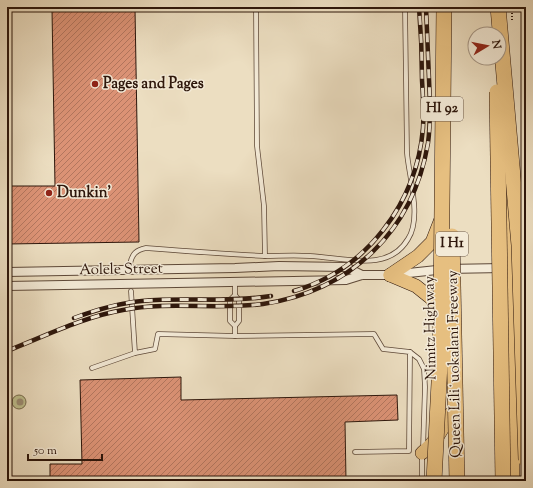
<svg xmlns="http://www.w3.org/2000/svg" width="533" height="488" viewBox="0 0 533 488" font-family="'Sorts Mill Goudy',serif">
  <style>
    .green { fill: #bebf8e; stroke: #766a4c }
    .building { fill: url(#building-hatch); stroke: #2d160b }
    .lines { fill: none; stroke-linecap: round; stroke-linejoin: round }
    .service-casing { stroke: #5d4838; stroke-width: 5.5 }
    .minor-casing { stroke: #5d4838; stroke-width: 10 }
    .primary-casing { stroke: #2d160b; stroke-width: 14 }
    .path { stroke: #2d160b; stroke-width: 2; stroke-dasharray: 1 2; stroke-linecap: butt }
    .service { stroke: #f3ead7; stroke-width: 4 }
    .minor { stroke: #f3ead7; stroke-width: 8 }
    .primary { stroke: #e6bf80; stroke-width: 13 }
    .rail-casing { stroke: #2d160b; stroke-width: 4.5 }
    .rail { stroke: #f3ead7; stroke-width: 3; stroke-dasharray: 9; stroke-linecap: butt }
    .motorway-bridge-casing { stroke: #2d160b; stroke-width: 16; stroke-linecap: butt }
    .motorway-bridge { stroke: #e6bf80; stroke-width: 15 }
    .tree { fill: #9b8c72 }
    .poi-dot { fill: #8f2418; stroke: #f3ead7; stroke-width: 1.5 }
    .labels { text-anchor: middle; dominant-baseline: central; stroke-width: 3; stroke-linejoin: round; paint-order: stroke }
    .shield { fill: #f3ead7; stroke: #685648; stroke-width: 1 }
    .shield-label { font-size: 14px; font-weight: bold; fill: #2d160b }
    .poi-label { font-size: 15px; font-weight: bold; fill: #2d160b; stroke: #f3ead7; text-anchor: start }
    .street-label { font-size: 15px; fill: #2d160b; stroke: #f3ead7 }
  </style>
  <defs>
    <pattern id="building-hatch" width="6" height="6" patternUnits="userSpaceOnUse"><rect width="6" height="6" fill="#db9275"/><path d="M-1 1l2-2M0 6l6-6M5 7l2-2" fill="none" stroke="#b2765e"/></pattern>
  </defs>
  <rect width="100%" height="100%" fill="#ecdec1"/>
  <filter id="stains"><feTurbulence type="fractalNoise" baseFrequency=".005" numOctaves="4"/><feColorMatrix values="0 0 0 0 .2 0 0 0 0 .09 0 0 0 0 .02 0 0 0 .5 -.17"/></filter>
  <radialGradient id="worn" r=".72"><stop offset=".6" stop-color="#630" stop-opacity="0"/><stop offset="1" stop-color="#630" stop-opacity=".3"/></radialGradient>
  <!-- green -->
  <circle class="green" cx="19" cy="402" r="7"/>
  <!-- building -->
  <g class="building">
    <polygon points="135,9 139,242 7,244 7,186 55,186 52,10"/>
    <polygon points="181,377 181,400 397,395 398,420 345,422 346,481 50,481 50,464 82,464 80,380"/>
  </g>
  <g class="lines">
    <defs>
      <g id="service">
        <polyline points="256,7 257,146 264,206 265,256"/>
        <path d="M130,264C132,254 136,250 146,248C185,251 225,254 264,256C279,256 294,255 310,256C331,257 355,263 376,260C390,258 401,251 408,239C422,218 409,177 407,153L405,7"/>
        <polyline points="131,291 135,353 155,349 158,334 235,336 374,334 383,349 410,352 409,451 355,452"/>
        <polyline points="235,295 230,300 230,321 235,326 235,336"/>
        <polyline points="235,326 239,321 239,300 235,295 235,282"/>
        <polyline points="410,352 419,359 424,369 425,387 423,449"/>
        <polyline points="92,368 135,353"/>
        <polyline points="422,481 422,455"/>
      </g>
      <g id="minor">
        <polyline points="7,272 235,268 279,266 346,267 362,275"/>
        <path d="M7,286C120,285 233,281 346,280L362,275H390L446,269L503,268"/>
      </g>
      <g id="primary">
        <polyline points="507,183 513,481"/>
        <polyline points="390,275 418,256 432,242 441,219"/>
        <polyline points="390,275 416,286 431,298 442,318"/>
        <path d="M422,453C436,442 443,430 449,415"/>
      </g>
    </defs>
    <!-- service casing -->
    <use href="#service" class="service-casing"/>
    <!-- minor casing -->
    <use href="#minor" class="minor-casing"/>
    <!-- primary casing -->
    <use href="#primary" class="primary-casing"/>
    <!-- path -->
    <g class="path">
      <polyline points="512,7 512,21"/>
      <polyline points="7,200 12,200"/>
      <polyline points="7,208 12,208"/>
    </g>
    <!-- service -->
    <use href="#service" class="service"/>
    <!-- minor -->
    <use href="#minor" class="minor"/>
    <!-- primary -->
    <use href="#primary" class="primary"/>
    <defs>
      <g id="rail">
        <path d="M294,291C367,270 417,202 423,128C424,112 423,96 422,80C422,55 421,31 419,7"/>
        <path d="M74,318C96,310 118,303 142,301C185,297 228,303 271,296"/>
        <path d="M7,351C45,336 83,317 123,310C169,301 217,310 263,304C350,291 413,232 428,143C431,122 430,100 429,79C428,55 427,31 426,7"/>
      </g>
    </defs>
    <!-- rail casing -->
    <use href="#rail" class="rail-casing"/>
    <!-- rail -->
    <use href="#rail" class="rail"/>
    <defs>
      <g id="motorway-bridge">
        <polyline points="498,7 519,245 526,460"/>
        <polyline points="497,92 503,481"/>
        <polyline points="452,236 457,481"/>
        <polyline points="434,481 440,363 441,306 444,7"/>
      </g>
    </defs>
    <!-- motorway-bridge casing -->
    <use href="#motorway-bridge" class="motorway-bridge-casing"/>
    <!-- motorway-bridge -->
    <use href="#motorway-bridge" class="motorway-bridge"/>
  </g>
  <!-- trees -->
  <circle class="tree" cx="20" cy="402" r="3.5"/>
  <!-- markers -->
  <g class="poi-dot">
    <circle cx="95" cy="84" r="4"/>
    <circle cx="49" cy="193" r="4"/>
  </g>
  <g class="labels">
    <!-- shield labels -->
    <g class="shield">
      <rect x="421" y="97" width="42" height="24" rx="3"/>
      <rect x="436" y="232" width="32" height="24" rx="3"/>
    </g>
    <g class="shield-label">
      <text x="442" y="109">HI 92</text>
      <text x="452" y="244">I H1</text>
    </g>
    <!-- poi labels -->
    <g class="poi-label">
      <text x="103" y="84">Pages and Pages</text>
      <text x="57" y="193">Dunkin'</text>
    </g>
    <!-- street labels -->
    <g class="street-label">
      <text transform="translate(121 270) rotate(-1)">Aolele Street</text>
      <text transform="translate(431 328) rotate(-91)">Nimitz Highway</text>
      <text transform="translate(455 364) rotate(-91)">Queen Liliʻuokalani Freeway</text>
    </g>
  </g>
  <!-- margin -->
  <rect width="533" height="488" fill="none" stroke="#ecdec1" stroke-width="24"/>
  <rect x="8" y="8" width="517" height="472" fill="none" stroke="#2d160b" stroke-width="2"/>
  <rect x="12" y="12" width="509" height="464" fill="none" stroke="#2d160b"/>
  <!-- north arrow -->
  <g transform="translate(487 46) rotate(80)"><circle r="19" fill="#f3ead7" stroke="#a49585"/>
  <path d="M0-3L7 15L0 10L-7 15Z" fill="#8f2418"/>
  <text y="-6" font-size="11" font-weight="bold" text-anchor="middle" fill="#2d160b">N</text>
  </g>
  <!-- scale -->
  <path d="M28 454v6h74v-6" fill="none" stroke="#2d160b" stroke-width="2"/>
  <text x="34" y="454" font-size="12" fill="#2d160b" stroke="#f3ead7" stroke-width="3" paint-order="stroke">50 m</text>
  <rect width="100%" height="100%" filter="url(#stains)"/>
  <rect width="100%" height="100%" fill="url(#worn)"/>
</svg>
